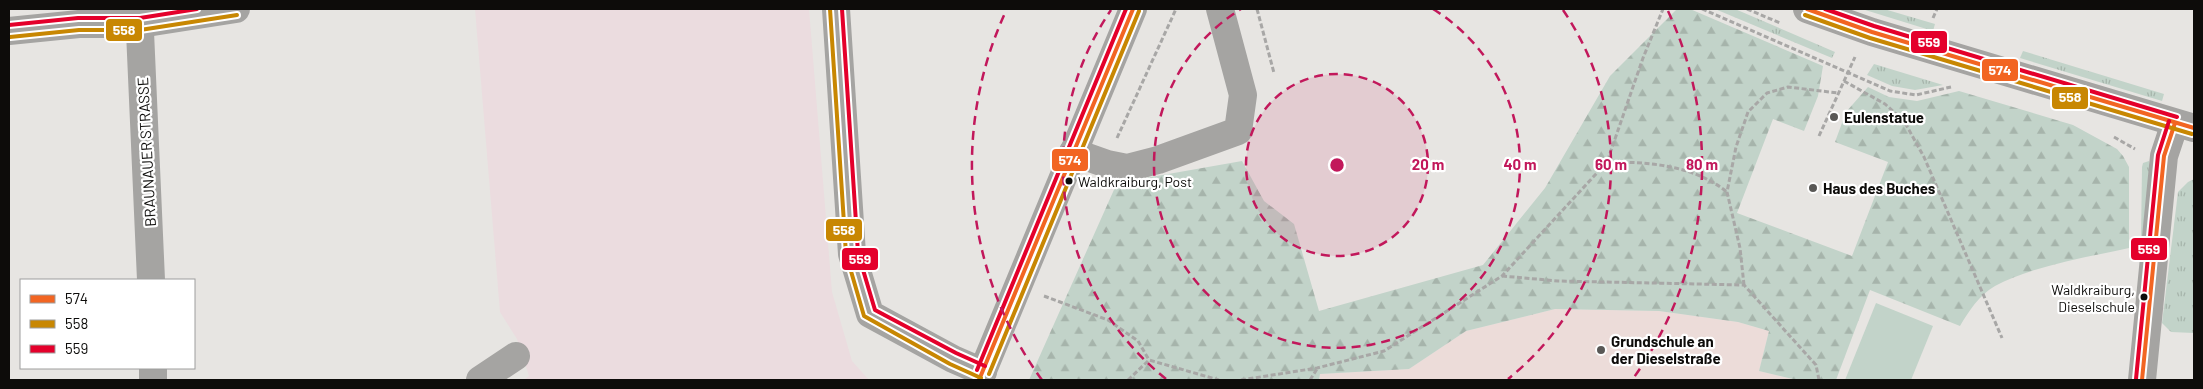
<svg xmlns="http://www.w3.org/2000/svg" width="2203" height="389" viewBox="0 0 2203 389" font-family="Barlow,sans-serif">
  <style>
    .commercial { fill: #ebdcdf }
    .education { fill: #ecdcd9 }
    .grass { fill: url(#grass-tufts) }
    .forest { fill: url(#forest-firs) }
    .pitch { fill: #c2d3c9 }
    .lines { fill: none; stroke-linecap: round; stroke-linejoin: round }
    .path { stroke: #a8a7a6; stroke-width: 3; stroke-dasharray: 5 2.5; stroke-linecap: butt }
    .minor { stroke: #a5a4a2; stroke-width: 28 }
    .bus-1-casing { stroke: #fff; stroke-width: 8 }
    .bus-2-casing { stroke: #fff; stroke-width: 8 }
    .bus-3-casing { stroke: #fff; stroke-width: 8 }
    .bus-1 { stroke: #f26522; stroke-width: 4 }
    .bus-2 { stroke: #c88702; stroke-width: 4 }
    .bus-3 { stroke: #e4002b; stroke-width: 4 }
    .ring { fill: none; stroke: #c2185b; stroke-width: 2.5; stroke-dasharray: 9 6 }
    .poi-dot { fill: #595856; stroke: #fff; stroke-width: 2 }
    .bus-dot { fill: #0d0c0a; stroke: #fff; stroke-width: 2 }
    .labels { text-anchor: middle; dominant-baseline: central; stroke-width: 4.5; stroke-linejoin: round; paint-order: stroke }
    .bus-label { font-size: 14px; fill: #0d0c0a; stroke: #fff; text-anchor: start }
    .poi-label { font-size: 15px; font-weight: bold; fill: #0d0c0a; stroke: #fff; text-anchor: start }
    .street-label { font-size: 15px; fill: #0d0c0a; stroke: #fff }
    .centre { fill: #c2185b; stroke: #fff; stroke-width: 2.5 }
    .ring-label { font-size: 15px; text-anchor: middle; font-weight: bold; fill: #c2185b; stroke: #fff; stroke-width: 4.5; stroke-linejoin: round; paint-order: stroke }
    .line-badge { stroke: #fff; stroke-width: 2 }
    .badge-label { font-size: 14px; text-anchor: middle; font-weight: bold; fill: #fff }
  </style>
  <defs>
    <pattern id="grass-tufts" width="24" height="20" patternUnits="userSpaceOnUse" patternTransform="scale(1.25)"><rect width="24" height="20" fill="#c2d3c9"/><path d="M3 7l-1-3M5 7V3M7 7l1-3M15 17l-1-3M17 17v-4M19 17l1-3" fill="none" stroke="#a6b4ab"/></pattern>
    <pattern id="forest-firs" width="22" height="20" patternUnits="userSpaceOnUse" patternTransform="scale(1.25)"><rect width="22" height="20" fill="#c2d3c9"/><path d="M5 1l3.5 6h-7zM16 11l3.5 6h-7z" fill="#a6b4ab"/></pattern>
  </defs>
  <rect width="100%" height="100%" fill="#e7e5e2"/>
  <!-- commercial -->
  <polygon class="commercial" points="475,9 809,9 832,292 852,361 869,380 524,380 529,376 517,339 500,312"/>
  <!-- education -->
  <polygon class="education" points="1555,309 1659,311 1738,322 1769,331 1759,371 1797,380 1319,380 1320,374 1409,369 1466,331"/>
  <!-- grass -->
  <g class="grass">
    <polygon points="1715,9 1735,9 1835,52 1832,58"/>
    <polygon points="1862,9 1884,9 1935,24 1933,31"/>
    <polygon points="2023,51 2164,94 2162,101 2020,58"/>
    <polygon points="1874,64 1943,85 1915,90 1892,86 1867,75"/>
    <polygon points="2149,161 2151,172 2144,236 2141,238 2142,167 2143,163"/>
    <polygon points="2194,179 2194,333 2171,332 2162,323 2178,192 2188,182"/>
  </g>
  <!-- forest -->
  <path class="forest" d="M1677,9H1690L1823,66L1818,96L1804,131L1773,119L1737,213L1852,256L1888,162L1835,142L1846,112L1868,87L1889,97L1917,101L1959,91L2073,125L2117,149L2123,156L2129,167V248C2088,257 2032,266 1995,286C1979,295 1969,311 1960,326L1870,290L1836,380H1797L1759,371L1769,331L1738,322L1659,311L1555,309L1466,331L1409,369L1320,374L1319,380H1029L1117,183L1242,161L1264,201L1294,224L1319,311L1483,265L1545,188L1610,76Z"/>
  <!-- pitch -->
  <polygon class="pitch" points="1876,303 1933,326 1911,380 1845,380"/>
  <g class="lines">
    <!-- path -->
    <g class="path">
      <polyline points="1257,9 1274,73"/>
      <polyline points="1702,9 1890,91 1916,95 1951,87"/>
      <polyline points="1747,9 1780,23"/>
      <polyline points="1933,18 1937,9"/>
      <polyline points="1844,81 1885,104 1904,121 1924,157 2002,338"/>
      <polyline points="1819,136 1855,57"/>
      <polyline points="2114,137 2135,149"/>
      <polyline points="1117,138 1176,9"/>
      <path d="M1607,162C1650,162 1693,165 1727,192"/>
      <polyline points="1502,276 1558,281 1744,285 1816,365 1819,380"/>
      <polyline points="1744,285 1740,248 1727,192 1736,147 1748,112 1767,93 1788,87 1838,93"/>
      <polyline points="1044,296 1108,320 1138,341 1149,360"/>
      <polyline points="1128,380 1149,360 1219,380"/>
      <polyline points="1241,380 1317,368 1384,351 1502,276 1607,162 1643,58 1663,9"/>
      <polyline points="1310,380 1317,369"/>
    </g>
    <!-- minor -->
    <g class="minor">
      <polyline points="139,9 151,280"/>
      <polyline points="836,9 852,254 870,314 953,359 983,372"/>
      <polyline points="1807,9 1872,32 2194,128"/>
      <polyline points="9,31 79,24 140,24 236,9"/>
      <polyline points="1073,152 1107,164 1127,168 1158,160 1238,131 1243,95 1220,9"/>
      <polyline points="153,368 153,380"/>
      <polyline points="480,380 516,356"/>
      <polyline points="979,380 1133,9"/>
      <polyline points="2142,380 2164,156 2175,123"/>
    </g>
    <defs>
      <g id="bus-1">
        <polyline points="1807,9 1872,32 2194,128"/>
        <polyline points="979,380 1133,9"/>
        <polyline points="2142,380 2164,156 2175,123"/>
      </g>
      <g id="bus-2">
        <polyline points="830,9 846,254 864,316 950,364 981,378"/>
        <polyline points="1805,15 1870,38 2192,134"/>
        <polyline points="10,37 79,30 140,30 237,15"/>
        <polyline points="989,374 1139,11"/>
      </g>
      <g id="bus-3">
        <polyline points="842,9 858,253 875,310 956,353 985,366"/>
        <polyline points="1825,9 1874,26 2177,117"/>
        <polyline points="9,25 78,18 140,18 197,9"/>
        <polyline points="977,370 1126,9"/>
        <polyline points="2136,379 2158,155 2169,121"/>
      </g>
    </defs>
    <!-- bus-1 casing -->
    <use href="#bus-1" class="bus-1-casing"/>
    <!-- bus-2 casing -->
    <use href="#bus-2" class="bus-2-casing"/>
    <!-- bus-3 casing -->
    <use href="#bus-3" class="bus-3-casing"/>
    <!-- bus-1 -->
    <use href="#bus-1" class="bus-1"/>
    <!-- bus-2 -->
    <use href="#bus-2" class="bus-2"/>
    <!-- bus-3 -->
    <use href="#bus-3" class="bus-3"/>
  </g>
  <!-- distance rings -->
  <circle cx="1337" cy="165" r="91" fill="#c2185b" fill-opacity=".12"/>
  <g class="ring">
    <circle cx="1337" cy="165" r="91"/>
    <path d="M1433 9A183 183 0 1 1 1241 9"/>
    <path d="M1166 379A274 274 0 0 1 1111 10M1563 10A274 274 0 0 1 1508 379"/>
    <path d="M1042 380A365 365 0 0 1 1006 11M1668 11A365 365 0 0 1 1632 380"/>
  </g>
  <!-- markers -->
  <g class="poi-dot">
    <circle cx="1834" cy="117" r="5"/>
    <circle cx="1813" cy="188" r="5"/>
    <circle cx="1601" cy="350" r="5"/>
  </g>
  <g class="bus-dot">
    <circle cx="1069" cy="181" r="4.5"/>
    <circle cx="2144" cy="297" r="4.5"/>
  </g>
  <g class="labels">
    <!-- bus labels -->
    <g class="bus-label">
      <text x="1078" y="181">Waldkraiburg, Post</text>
      <text x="2135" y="289" text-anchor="end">Waldkraiburg,<tspan x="2135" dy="17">Dieselschule</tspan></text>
    </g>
    <!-- poi labels -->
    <g class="poi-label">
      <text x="1844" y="117">Eulenstatue</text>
      <text x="1823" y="188">Haus des Buches</text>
      <text x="1611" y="341">Grundschule an<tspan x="1611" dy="17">der Dieselstraße</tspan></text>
    </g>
    <!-- street labels -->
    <g class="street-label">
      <text transform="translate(146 152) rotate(-93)">BRAUNAUER STRASSE</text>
    </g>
  </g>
  <circle cx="1337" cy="165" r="8" class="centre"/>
  <g class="ring-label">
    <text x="1428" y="170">20 m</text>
    <text x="1520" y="170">40 m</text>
    <text x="1611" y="170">60 m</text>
    <text x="1702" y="170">80 m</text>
  </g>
  <g class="line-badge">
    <rect x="105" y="18" width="38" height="24" rx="5" fill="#c88702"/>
    <rect x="1910" y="30" width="38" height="24" rx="5" fill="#e4002b"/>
    <rect x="1981" y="58" width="38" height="24" rx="5" fill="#f26522"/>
    <rect x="2051" y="86" width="38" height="24" rx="5" fill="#c88702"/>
    <rect x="1051" y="148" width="38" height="24" rx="5" fill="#f26522"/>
    <rect x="825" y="218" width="38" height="24" rx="5" fill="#c88702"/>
    <rect x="2130" y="237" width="38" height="24" rx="5" fill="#e4002b"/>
    <rect x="841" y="247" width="38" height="24" rx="5" fill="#e4002b"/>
  </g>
  <g class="badge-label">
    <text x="124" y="35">558</text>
    <text x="1929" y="47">559</text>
    <text x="2000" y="75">574</text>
    <text x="2070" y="102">558</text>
    <text x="1070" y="165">574</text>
    <text x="844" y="235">558</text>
    <text x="2149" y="254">559</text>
    <text x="860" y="264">559</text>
  </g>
  <!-- border -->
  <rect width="2203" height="389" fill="none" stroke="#0d0c0a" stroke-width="20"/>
  <!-- legend -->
  <rect x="20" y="279" width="175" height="90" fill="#ffffff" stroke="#9e9e9d"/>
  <rect x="30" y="295" width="25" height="8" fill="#f26522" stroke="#9e9e9d"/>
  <text x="65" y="304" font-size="15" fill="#0d0c0a">574</text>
  <rect x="30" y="320" width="25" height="8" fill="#c88702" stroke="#9e9e9d"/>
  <text x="65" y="329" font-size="15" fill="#0d0c0a">558</text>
  <rect x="30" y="345" width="25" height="8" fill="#e4002b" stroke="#9e9e9d"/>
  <text x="65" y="354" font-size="15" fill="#0d0c0a">559</text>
</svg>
